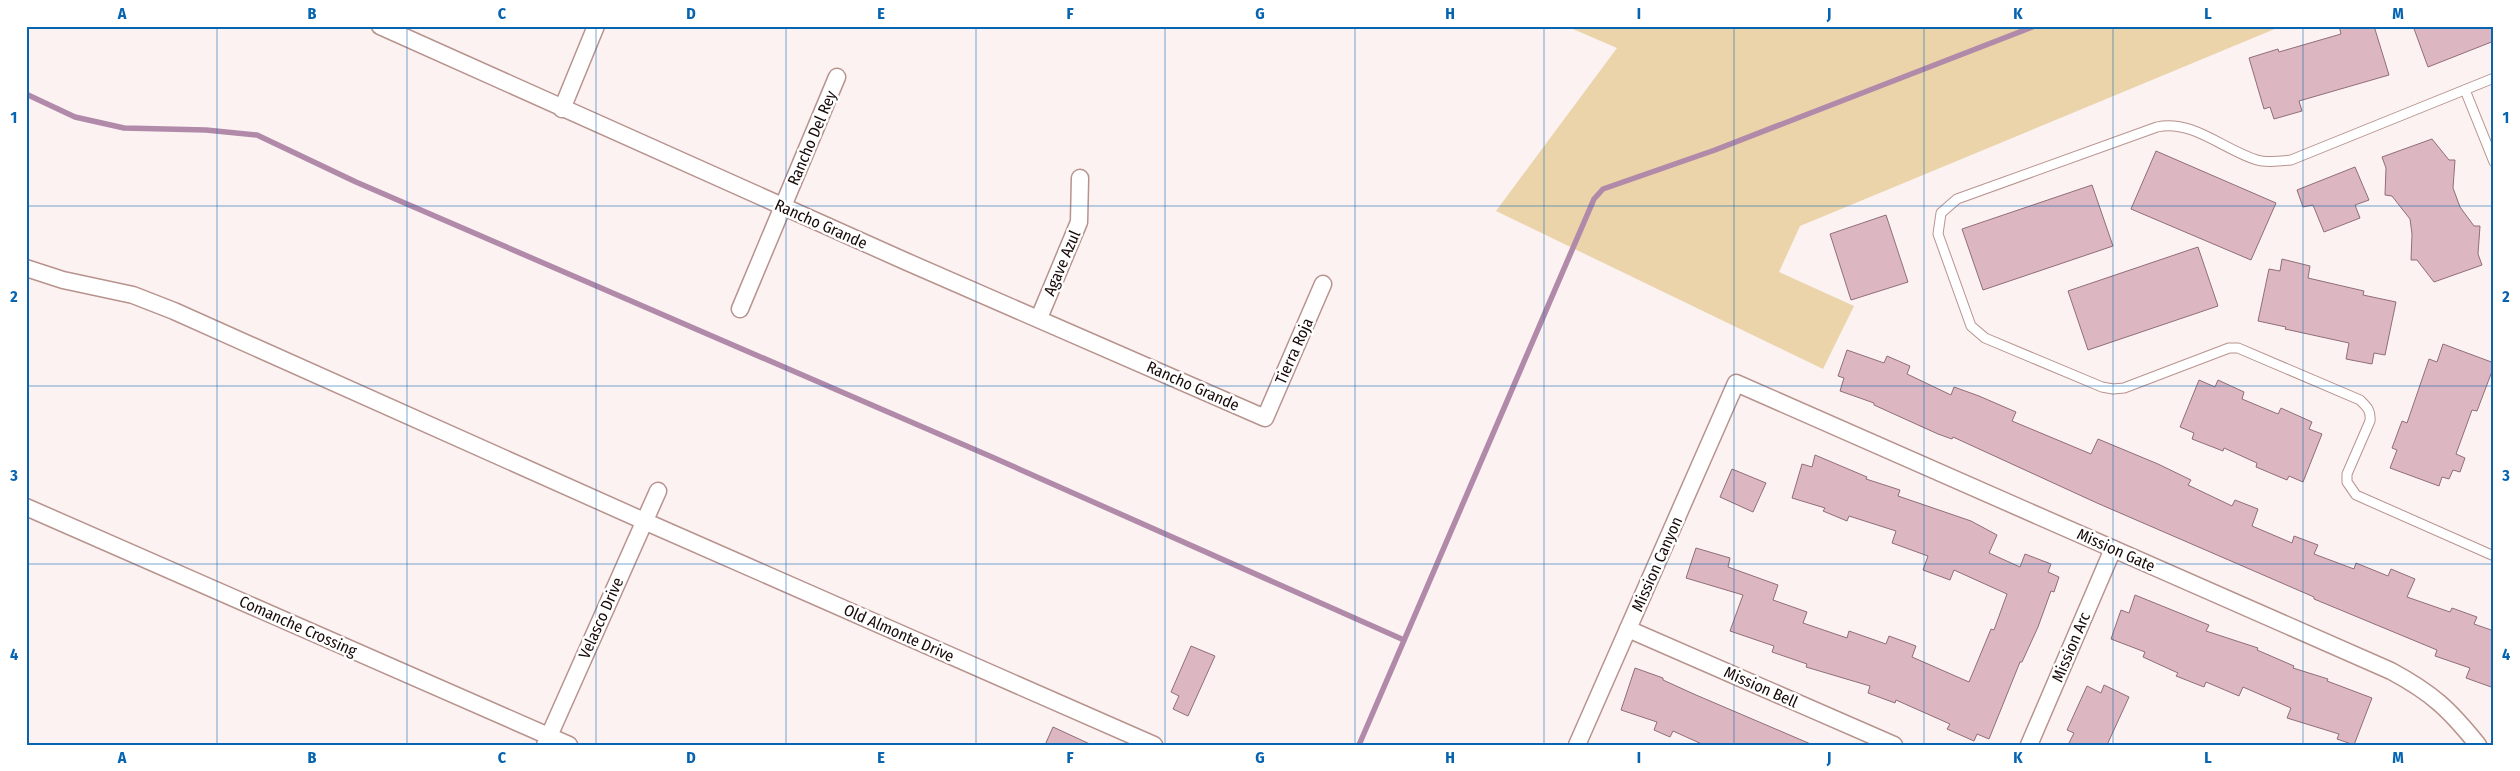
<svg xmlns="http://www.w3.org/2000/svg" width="2520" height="771" viewBox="0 0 2520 771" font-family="'Fira Sans Condensed',sans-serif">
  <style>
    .green { fill: #ebd3aa }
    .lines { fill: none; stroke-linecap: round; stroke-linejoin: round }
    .stream { stroke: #b18aaa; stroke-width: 5.5 }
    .building { fill: #dcb6c0; stroke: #916e78 }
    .service-casing { stroke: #b8938e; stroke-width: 11 }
    .minor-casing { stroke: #b8938e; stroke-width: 19 }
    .service { stroke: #fff; stroke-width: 9 }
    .minor { stroke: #fff; stroke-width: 16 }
    .grid { fill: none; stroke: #0764b1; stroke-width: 1; stroke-opacity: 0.55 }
    .labels { text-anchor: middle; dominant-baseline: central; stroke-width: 5; stroke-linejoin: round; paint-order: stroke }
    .street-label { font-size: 16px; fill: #170a09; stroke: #fff }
    .neatline { fill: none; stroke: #0764b1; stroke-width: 2 }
    .grid-label { font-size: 16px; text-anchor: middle; font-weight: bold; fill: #0764b1 }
  </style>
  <rect width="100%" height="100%" fill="#fbf2f1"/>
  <!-- green -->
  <polygon class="green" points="1566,26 2282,26 1800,226 1779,272 1854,306 1823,369 1496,211 1617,48"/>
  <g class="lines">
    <!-- stream -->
    <g class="stream">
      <polyline points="26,94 75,117 124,128 206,130 257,135 356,182 992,457 1404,640"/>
      <polyline points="1359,745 1594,199 1603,189 1715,150 2035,26"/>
    </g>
  </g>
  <!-- building -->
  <g class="building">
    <polygon points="2339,26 2374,26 2389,75 2299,101 2302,111 2274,119 2270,107 2264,109 2249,58 2278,49 2279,52 2341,34"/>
    <polygon points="2413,26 2491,26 2494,41 2428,67"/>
    <polygon points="2432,139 2449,160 2455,160 2453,188 2460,207 2474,226 2480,226 2478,254 2482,265 2434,282 2417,260 2411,260 2412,234 2410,219 2392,196 2385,195 2386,168 2382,157"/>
    <polygon points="2156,151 2276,203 2251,260 2131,209"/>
    <polygon points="2355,167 2369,200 2355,205 2360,218 2324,232 2313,205 2303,207 2297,190"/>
    <polygon points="2092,185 2113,246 1983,290 1962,229"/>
    <polygon points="1886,215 1908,282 1851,300 1830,234"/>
    <polygon points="2198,247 2218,306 2088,350 2068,291"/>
    <polygon points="2282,259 2310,266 2308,278 2364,291 2363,295 2396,302 2385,355 2374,353 2372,364 2346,359 2349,343 2285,329 2286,327 2258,321 2269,269 2280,271"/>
    <polygon points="2443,344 2494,363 2494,366 2477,411 2472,410 2456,454 2465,458 2460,472 2453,470 2449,479 2442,477 2439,486 2390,468 2397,450 2392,448 2402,421 2407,423 2429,359 2437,362"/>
    <polygon points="1847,350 1884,363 1887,356 1910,366 1907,374 1951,395 1954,387 1979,396 2016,412 2012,421 2091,454 2098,439 2158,464 2191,480 2188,485 2232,506 2235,500 2258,509 2252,526 2292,543 2294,536 2318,545 2314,554 2354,569 2356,563 2388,576 2391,569 2415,579 2407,597 2450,612 2452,608 2477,617 2474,624 2494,631 2494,688 2466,678 2470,668 2435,656 2437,650 2314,599 2314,597 2097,503 1953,437 1952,439 1938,434 1874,405 1874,403 1840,391 1844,378 1838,376"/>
    <polygon points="2199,380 2215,387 2218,380 2244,392 2242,399 2278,414 2281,408 2312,422 2309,429 2322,434 2303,482 2289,476 2287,480 2256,467 2257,463 2224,448 2223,451 2192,439 2194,433 2180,427"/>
    <polygon points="1815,455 1867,477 1866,479 1900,490 1898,496 1971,521 1997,535 1989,553 2020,567 2025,554 2051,564 2048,572 2059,577 2054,592 2051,591 2038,627 2022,662 2020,662 1989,739 1977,734 1974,741 1947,729 1950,724 1896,700 1895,703 1868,693 1870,686 1806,667 1807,664 1772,652 1774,646 1730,631 1743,595 1686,578 1696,548 1730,558 1728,567 1778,585 1773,600 1807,612 1803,623 1847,638 1849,631 1886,644 1889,636 1916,646 1912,657 1969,682 1991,629 1994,630 2007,594 1954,570 1950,580 1923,570 1928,556 1892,543 1896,531 1849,516 1847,521 1823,511 1825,508 1792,498 1802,464 1812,467"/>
    <polygon points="1732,469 1766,483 1753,512 1720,497"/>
    <polygon points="2135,595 2209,625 2206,631 2258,648 2257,650 2294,666 2293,668 2328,679 2327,681 2372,698 2354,745 2337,739 2339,734 2287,718 2291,708 2243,687 2239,696 2206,682 2204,687 2176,676 2178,673 2143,657 2145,652 2111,639 2121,610 2129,613"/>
    <polygon points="1191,646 1215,656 1188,716 1173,709 1179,696 1171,692"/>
    <polygon points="1635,668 1663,678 1663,680 1696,695 1813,745 1704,745 1673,731 1670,737 1654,730 1657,722 1621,710"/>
    <polygon points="2104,685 2129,697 2107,745 2068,745 2074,733 2067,730 2087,686 2101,693"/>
    <polygon points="1053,727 1092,745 1045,745"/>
  </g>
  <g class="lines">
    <defs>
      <g id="service">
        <path d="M2494,78L2291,160C2281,161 2267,163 2257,160C2224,150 2192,119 2157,127L1957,199L1941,213L1938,234L1971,326L1985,338L2102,387L2113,389L2124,388L2229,348H2238L2360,400C2367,407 2371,410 2370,421L2347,474V482L2356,495L2494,556"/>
        <polyline points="2465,90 2494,162"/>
      </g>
      <g id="minor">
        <polyline points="380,26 905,261 1265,418 1323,284"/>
        <polyline points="562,109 596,26"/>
        <polyline points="26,268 63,280 133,295 174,311 644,521 1154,745"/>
        <polyline points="740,309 837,77"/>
        <polyline points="1039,318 1079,222 1080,178"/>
        <polyline points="26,507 569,745"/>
        <polyline points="1628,629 1894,745"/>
        <polyline points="545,745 658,491"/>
        <path d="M1577,745L1736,383L2391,671C2432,693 2449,709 2478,745"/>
        <polyline points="2029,745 2113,549"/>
      </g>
    </defs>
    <!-- service casing -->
    <use href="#service" class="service-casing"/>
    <!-- minor casing -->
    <use href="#minor" class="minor-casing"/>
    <!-- service -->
    <use href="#service" class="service"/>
    <!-- minor -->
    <use href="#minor" class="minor"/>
  </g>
  <!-- grid -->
  <path class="grid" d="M217,26V745M407,26V745M596,26V745M786,26V745M976,26V745M1165,26V745M1355,26V745M1544,26V745M1734,26V745M1924,26V745M2113,26V745M2303,26V745M26,206H2494M26,386H2494M26,564H2494"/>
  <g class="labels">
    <!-- street labels -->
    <g class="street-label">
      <text transform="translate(812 138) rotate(-67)">Rancho Del Rey</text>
      <text transform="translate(821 224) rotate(24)">Rancho Grande</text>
      <text transform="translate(1062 263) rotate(-67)">Agave Azul</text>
      <text transform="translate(1294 351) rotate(-66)">Tierra Roja</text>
      <text transform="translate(1193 386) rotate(24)">Rancho Grande</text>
      <text transform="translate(2116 550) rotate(24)">Mission Gate</text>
      <text transform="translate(1657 564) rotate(-66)">Mission Canyon</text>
      <text transform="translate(601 618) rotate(-66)">Velasco Drive</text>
      <text transform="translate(298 626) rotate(24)">Comanche Crossing</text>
      <text transform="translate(899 633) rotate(24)">Old Almonte Drive</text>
      <text transform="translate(2071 647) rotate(-67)">Mission Arc</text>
      <text transform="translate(1761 687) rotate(24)">Mission Bell</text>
    </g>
  </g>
  <!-- border -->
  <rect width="2520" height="771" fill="none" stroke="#ffffff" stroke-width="55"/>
  <rect x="28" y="28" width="2464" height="716" class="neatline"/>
  <g class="grid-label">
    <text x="122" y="19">A</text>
    <text x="312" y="19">B</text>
    <text x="502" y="19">C</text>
    <text x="691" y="19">D</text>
    <text x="881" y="19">E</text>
    <text x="1070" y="19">F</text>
    <text x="1260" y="19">G</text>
    <text x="1450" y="19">H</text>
    <text x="1639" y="19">I</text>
    <text x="1829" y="19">J</text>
    <text x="2018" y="19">K</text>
    <text x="2208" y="19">L</text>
    <text x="2398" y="19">M</text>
    <text x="14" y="123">1</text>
    <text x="2506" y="123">1</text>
    <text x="14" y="302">2</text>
    <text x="2506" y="302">2</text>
    <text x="14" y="481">3</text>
    <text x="2506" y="481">3</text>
    <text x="14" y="660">4</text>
    <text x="2506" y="660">4</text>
    <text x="122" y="763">A</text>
    <text x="312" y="763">B</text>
    <text x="502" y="763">C</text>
    <text x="691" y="763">D</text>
    <text x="881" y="763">E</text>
    <text x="1070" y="763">F</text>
    <text x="1260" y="763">G</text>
    <text x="1450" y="763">H</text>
    <text x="1639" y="763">I</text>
    <text x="1829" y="763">J</text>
    <text x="2018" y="763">K</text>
    <text x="2208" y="763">L</text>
    <text x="2398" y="763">M</text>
  </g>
</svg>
